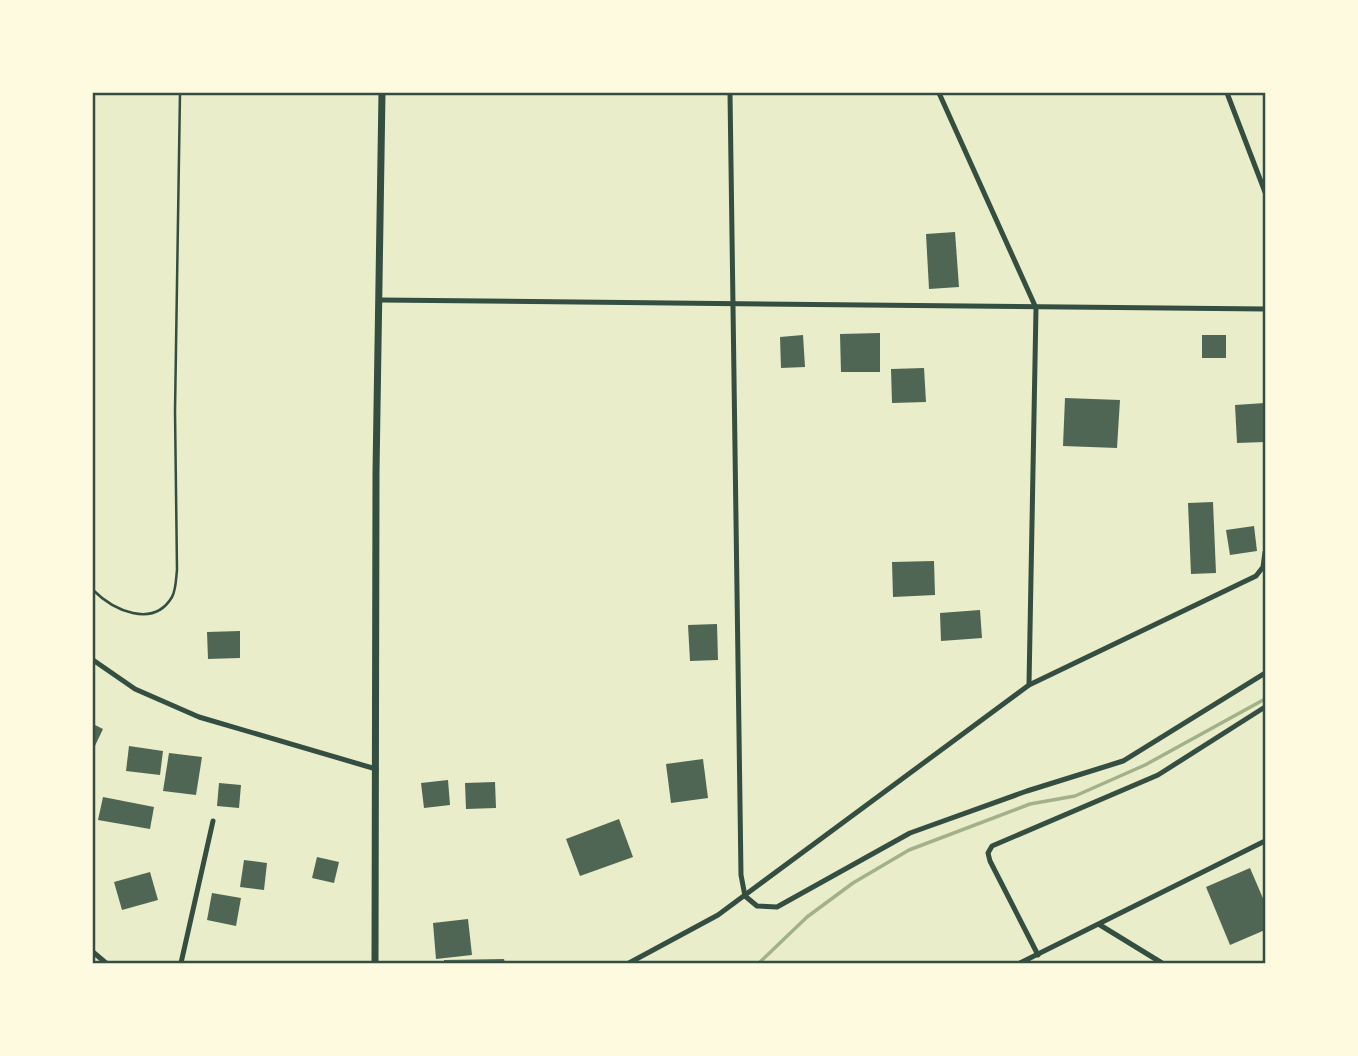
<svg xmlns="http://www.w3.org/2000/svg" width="1358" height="1056" viewBox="0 0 1358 1056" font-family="'Space Grotesk',sans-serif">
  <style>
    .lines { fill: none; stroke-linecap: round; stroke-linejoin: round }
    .stream { stroke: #a3b18a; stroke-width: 3.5 }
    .building { fill: #4f6655 }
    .service { stroke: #344e41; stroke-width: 2.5 }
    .minor { stroke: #344e41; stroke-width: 5 }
    .secondary { stroke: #344e41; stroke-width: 7 }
    .neatline { fill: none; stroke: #344e41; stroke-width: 2.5 }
  </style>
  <rect width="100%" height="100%" fill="#e9edc9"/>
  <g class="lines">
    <!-- stream -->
    <polyline class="stream" points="759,963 807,917 853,883 909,850 1030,804 1075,796 1145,765 1265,699"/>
  </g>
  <!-- building -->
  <g class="building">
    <polygon points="955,232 959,287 929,289 926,234"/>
    <polygon points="880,333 880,372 841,372 840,334"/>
    <polygon points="803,335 805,367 781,368 780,337"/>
    <rect x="1202" y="335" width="24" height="23"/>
    <polygon points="924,368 926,402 892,403 891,369"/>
    <polygon points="1065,398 1120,400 1117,448 1063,446"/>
    <polygon points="1265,403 1265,442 1237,443 1235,405"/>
    <polygon points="1213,502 1216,573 1191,574 1188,503"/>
    <polygon points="1254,526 1257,551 1230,555 1226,530"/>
    <polygon points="934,561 935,595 893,597 892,562"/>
    <polygon points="980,610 982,638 941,641 940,613"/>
    <polygon points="717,624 718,660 690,661 688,625"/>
    <polygon points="240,631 240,658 208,659 207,632"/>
    <polygon points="93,724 103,729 93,750"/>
    <polygon points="129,746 163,751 160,775 126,771"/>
    <polygon points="169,753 202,757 196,795 163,791"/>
    <polygon points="703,759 708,798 671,803 666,764"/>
    <polygon points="448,780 450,805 424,808 421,783"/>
    <polygon points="495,782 496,808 466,809 465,783"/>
    <polygon points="219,783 241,785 239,808 217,806"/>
    <polygon points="103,797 154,807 150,829 98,820"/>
    <polygon points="619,819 633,857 580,876 566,839"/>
    <polygon points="317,857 339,862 334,883 312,878"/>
    <polygon points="244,860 267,863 264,890 240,887"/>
    <polygon points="1250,868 1265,903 1265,930 1230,945 1206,887"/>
    <polygon points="150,872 158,900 122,910 114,882"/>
    <polygon points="212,893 241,898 236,926 207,920"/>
    <polygon points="468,919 472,955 436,959 433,923"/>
    <polygon points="504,959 505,963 444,963 444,960"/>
  </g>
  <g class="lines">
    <!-- service -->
    <path class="service" d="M93,590C113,610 153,629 172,597C176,590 176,578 177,570L175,411L180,93"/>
    <!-- minor -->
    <g class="minor">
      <polyline points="730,93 741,875 745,896 757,906 777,907 910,833 1027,791 1123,761 1265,673"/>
      <polyline points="939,93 1036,308 1029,685"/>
      <polyline points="1227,93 1265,192"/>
      <polyline points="381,300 1265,309"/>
      <polyline points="93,660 135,689 199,717 376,769"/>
      <polyline points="1100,925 1162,963"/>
      <polyline points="93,952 106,963"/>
      <polyline points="1038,955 990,861 988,853 992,846 1158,775 1265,707"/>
      <polyline points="181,963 213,821"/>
      <polyline points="629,963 718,915 1029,685 1256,576 1263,567 1265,552"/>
      <polyline points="1020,963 1265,841"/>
    </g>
    <!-- secondary -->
    <polyline class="secondary" points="375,963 376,472 382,93"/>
  </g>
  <!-- border -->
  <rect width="1358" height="1056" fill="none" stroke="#fefae0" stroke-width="189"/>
  <rect x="94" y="94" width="1170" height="868" class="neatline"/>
</svg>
